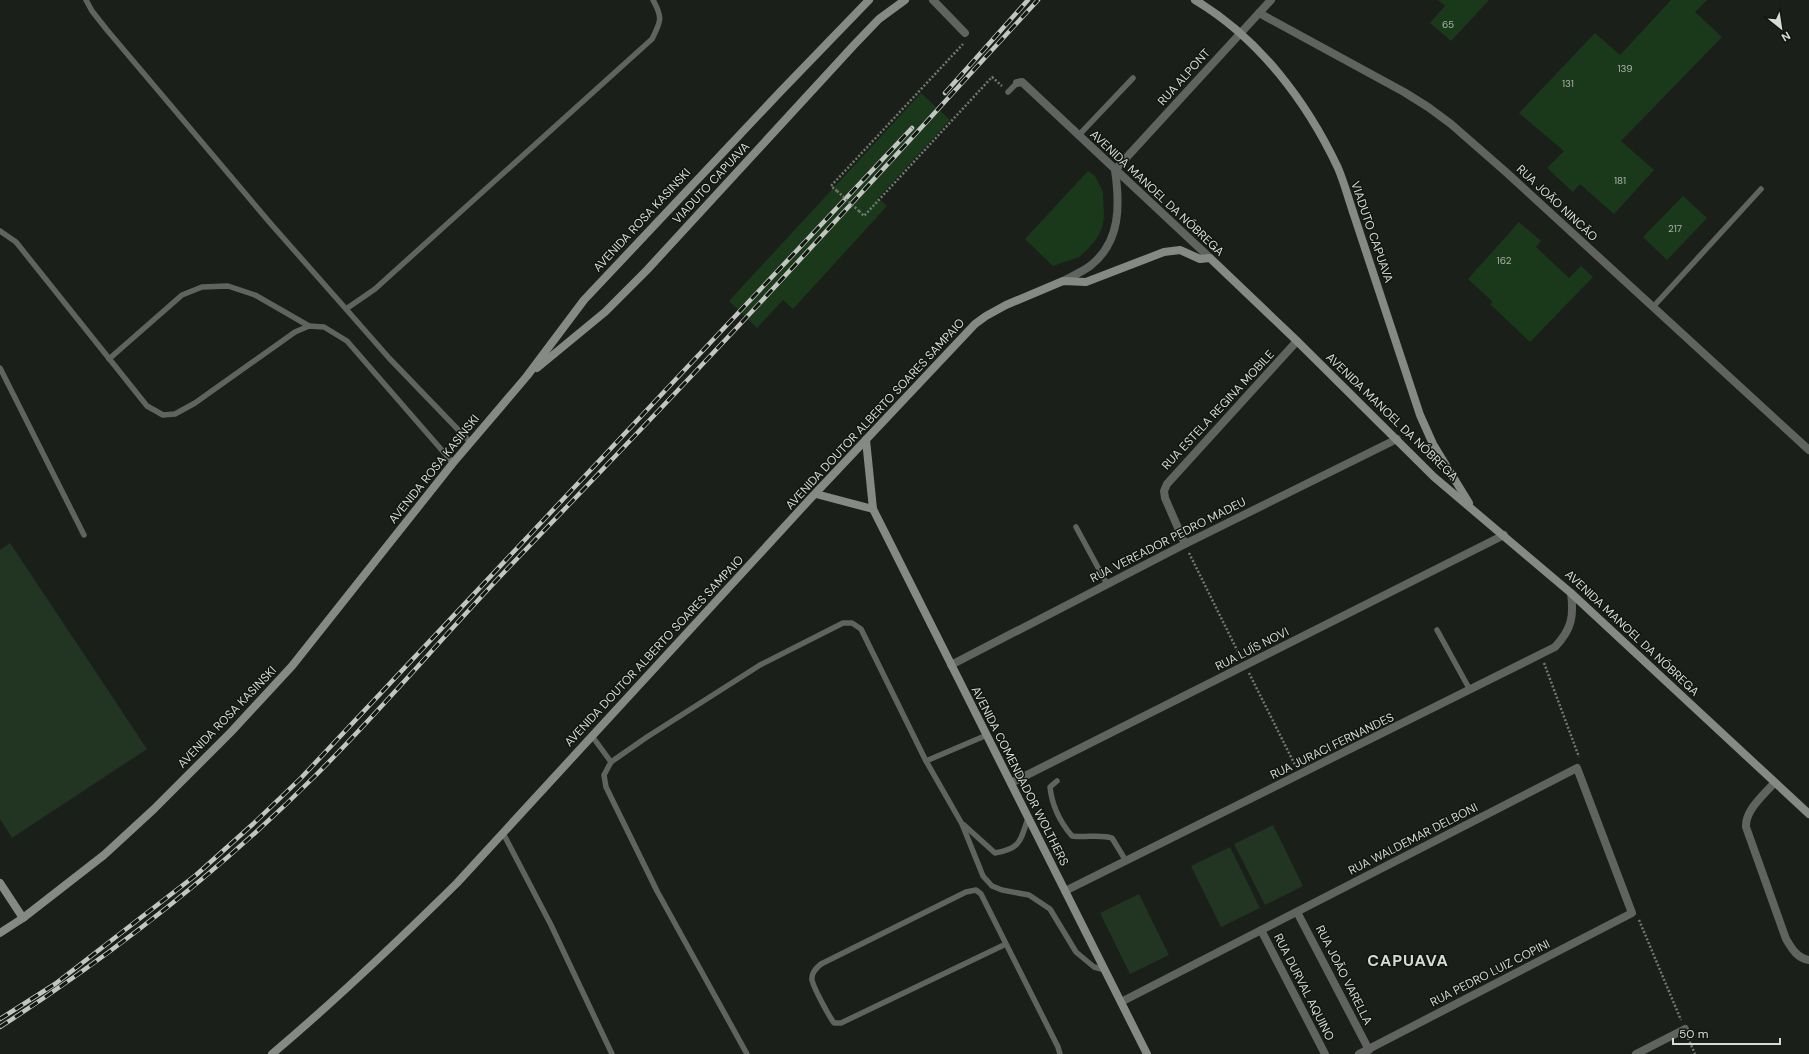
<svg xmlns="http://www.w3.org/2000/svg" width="1809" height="1054" viewBox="0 0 1809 1054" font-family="'DM Sans',sans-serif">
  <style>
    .green { fill: #223422 }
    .building { fill: #1a391b }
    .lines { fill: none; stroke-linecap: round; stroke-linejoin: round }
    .path { stroke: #737772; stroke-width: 2.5; stroke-dasharray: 2 2; stroke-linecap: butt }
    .lane { stroke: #606360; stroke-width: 5.5 }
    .street { stroke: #606360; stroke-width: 8 }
    .secondary { stroke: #868a85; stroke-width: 8 }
    .rail-casing { stroke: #c2c5c1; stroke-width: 4.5 }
    .rail { stroke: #111611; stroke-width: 3; stroke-dasharray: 9; stroke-linecap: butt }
    .path-bridge { stroke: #737772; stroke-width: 2.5; stroke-dasharray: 2 2; stroke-linecap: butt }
    .secondary-bridge { stroke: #868a85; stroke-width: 8 }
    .labels { text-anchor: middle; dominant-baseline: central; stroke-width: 3; stroke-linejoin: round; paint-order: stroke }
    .number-label { font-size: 10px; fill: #a8b2a7 }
    .street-label { font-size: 12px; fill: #d7dad6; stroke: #111611 }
    .district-label { font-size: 16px; font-weight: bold; letter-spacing: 1px; fill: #d7dad6; stroke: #111611 }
  </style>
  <rect width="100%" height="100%" fill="#1a1f1a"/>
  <!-- green -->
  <g class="green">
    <polygon points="10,543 147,749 12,838 0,819 0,550"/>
    <polygon points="1273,825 1303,886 1265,905 1234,844"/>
    <polygon points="1230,847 1260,908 1221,927 1191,866"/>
    <polygon points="1139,894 1169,955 1130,974 1100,913"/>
  </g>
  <!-- building -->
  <g class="building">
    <polygon points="1438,0 1489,0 1451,41 1430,23 1445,6"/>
    <polygon points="1671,0 1707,0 1695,12 1722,37 1621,141 1654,170 1614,214 1580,184 1573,192 1547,168 1564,151 1519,113 1595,33 1620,55"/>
    <polygon points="921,93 950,120 878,198 887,206 793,309 783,300 757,328 729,301"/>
    <polygon points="1088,171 1095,176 1103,192 1104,217 1102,228 1097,238 1088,249 1079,257 1053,266 1025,239"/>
    <polygon points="1683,196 1707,218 1667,260 1643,237"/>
    <polygon points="1519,222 1541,241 1536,247 1569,278 1581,266 1593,277 1530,342 1490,304 1493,302 1468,279"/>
  </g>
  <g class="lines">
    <!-- path -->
    <g class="path">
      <polyline points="837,191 831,186 963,44"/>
      <polyline points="859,211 864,216 992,77 1002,86"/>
      <polyline points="1189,553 1240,656"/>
      <polyline points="1544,663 1579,757"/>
      <polyline points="1249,673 1295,765"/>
      <polyline points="1639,920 1681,1020"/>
      <polyline points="1688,1038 1695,1054"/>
    </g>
    <!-- lane -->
    <g class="lane">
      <path d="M86,0L92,11L107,30L271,224L346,309L375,289L652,39C661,21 663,18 653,0"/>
      <polyline points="1008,92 1017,83"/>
      <polyline points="1078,136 1133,78"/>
      <polyline points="0,231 16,242 147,406 163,415 175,414 195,403 295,332 309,326 324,327 347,341 453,463"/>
      <polyline points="1653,307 1761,189"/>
      <polyline points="346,309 389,358 470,442"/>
      <polyline points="109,359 182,295 202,287 228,286 255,295 309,326"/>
      <polyline points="0,368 84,535"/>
      <polyline points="1076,527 1107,584"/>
      <polyline points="1437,630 1470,690"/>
      <polyline points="592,736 611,762"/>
      <polyline points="926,761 962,824 983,876 992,886 1002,890 1029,895 1050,909 1076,952 1094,967 1105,970"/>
      <path d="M1057,781L1050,787C1052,806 1060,822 1072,836C1085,838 1100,834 1112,838L1126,861"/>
      <path d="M964,825L995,853C1021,848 1020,842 1028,818"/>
      <polyline points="503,833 551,925 612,1054"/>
      <path d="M1006,944L841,1023H834C829,1016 814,989 812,980C811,973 816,968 821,964L966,892L976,890L981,894L1058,1047L1060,1054"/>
      <polyline points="747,1054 657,891 606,787 604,775 611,762 647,737 760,665 843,623 852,623 861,629 926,761 987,735"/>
    </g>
    <!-- street -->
    <g class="street">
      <polyline points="933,0 965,33"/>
      <polyline points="1259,13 1404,92 1428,107 1451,124 1507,173 1809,450"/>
      <polyline points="1017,83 1022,82 1210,258"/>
      <polyline points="1115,170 1271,0"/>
      <path d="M1063,281C1072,276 1082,272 1090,266C1121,242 1120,205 1115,170"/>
      <polyline points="1185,544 1165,498 1164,491 1167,484 1297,341"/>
      <polyline points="951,665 1185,544 1397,439"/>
      <polyline points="1011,783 1504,535"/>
      <path d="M1774,783C1764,795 1745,810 1746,827L1786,939C1792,949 1797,958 1809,960"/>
      <path d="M1065,891L1555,647C1572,629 1574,616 1571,593"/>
      <polyline points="1297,912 1369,1050"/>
      <polyline points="1261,930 1325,1054"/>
      <polyline points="1121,1002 1577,768 1632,913 1359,1054"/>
      <polyline points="1636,1054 1685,1029"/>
    </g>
    <!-- secondary -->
    <g class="secondary">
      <polyline points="1353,212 1420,415 1433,444 1469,503"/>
      <polyline points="537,368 605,312 647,270 854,45 879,19 905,0"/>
      <polyline points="866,440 873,509 1147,1054"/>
      <polyline points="816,494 873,509"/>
      <polyline points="0,883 23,918"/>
      <polyline points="0,933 23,918 104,855 154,809 231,732 292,666 453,463 527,376 584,300 781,91 869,0"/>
      <path d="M272,1054C336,1000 397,942 457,883L810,499L975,324L986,316L1006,305L1063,281L1086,282L1164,252L1180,250L1200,259L1210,258L1297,341L1434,477L1571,593L1809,814"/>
    </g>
    <defs>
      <g id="rail">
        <polyline points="945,93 1028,0"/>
        <polyline points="0,1019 55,984 196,875 253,824 301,778 912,128"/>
        <path d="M0,1027C113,954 220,871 316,775C383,708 445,634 511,565C584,489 657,413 729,336C833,225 935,112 1038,0"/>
      </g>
    </defs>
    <!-- rail casing -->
    <use href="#rail" class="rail-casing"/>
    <!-- rail -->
    <use href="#rail" class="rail"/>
    <!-- path-bridge -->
    <polyline class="path-bridge" points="837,191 859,211"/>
    <!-- secondary-bridge -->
    <path class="secondary-bridge" d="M1195,0C1259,38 1307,102 1338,168C1344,182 1348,197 1353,212"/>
  </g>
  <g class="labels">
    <!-- number labels -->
    <g class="number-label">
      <text x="1448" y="24">65</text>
      <text x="1625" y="68">139</text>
      <text x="1568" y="83">131</text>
      <text x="1620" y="180">181</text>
      <text x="1675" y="228">217</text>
      <text x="1504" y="260">162</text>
    </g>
    <!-- street labels -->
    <g class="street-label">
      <text transform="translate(1184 77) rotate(-48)">RUA ALPONT</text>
      <text transform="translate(711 183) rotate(-47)">VIADUTO CAPUAVA</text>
      <text transform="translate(1157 193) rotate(43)">AVENIDA MANOEL DA NÓBREGA</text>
      <text transform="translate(1557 203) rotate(43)">RUA JOÃO NINCÃO</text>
      <text transform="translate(642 220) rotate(-47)">AVENIDA ROSA KASINSKI</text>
      <text transform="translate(1372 232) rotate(71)">VIADUTO CAPUAVA</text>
      <text transform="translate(1218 410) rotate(-47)">RUA ESTELA REGINA MOBILE</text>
      <text transform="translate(875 414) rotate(-47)">AVENIDA DOUTOR ALBERTO SOARES SAMPAIO</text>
      <text transform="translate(1392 417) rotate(44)">AVENIDA MANOEL DA NÓBREGA</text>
      <text transform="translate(434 469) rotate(-51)">AVENIDA ROSA KASINSKI</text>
      <text transform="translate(1168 540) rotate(-27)">RUA VEREADOR PEDRO MADEU</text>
      <text transform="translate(1632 633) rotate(43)">AVENIDA MANOEL DA NÓBREGA</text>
      <text transform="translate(1252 649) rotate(-27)">RUA LUÍS NOVI</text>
      <text transform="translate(654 651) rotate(-47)">AVENIDA DOUTOR ALBERTO SOARES SAMPAIO</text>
      <text transform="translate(227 717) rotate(-46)">AVENIDA ROSA KASINSKI</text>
      <text transform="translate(1332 746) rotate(-26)">RUA JURACI FERNANDES</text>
      <text transform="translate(1020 776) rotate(63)">AVENIDA COMENDADOR WOLTHERS</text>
      <text transform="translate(1413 839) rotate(-27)">RUA WALDEMAR DELBONI</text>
      <text transform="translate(1490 973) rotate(-27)">RUA PEDRO LUIZ COPINI</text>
      <text transform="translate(1344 975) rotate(63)">RUA JOÃO VARELLA</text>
      <text transform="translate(1304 987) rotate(63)">RUA DURVAL AQUINO</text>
    </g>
    <!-- district labels -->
    <g class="district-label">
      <text x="1408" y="960">CAPUAVA</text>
    </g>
  </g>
  <!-- north arrow -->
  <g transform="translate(1781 28) rotate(150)" stroke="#111611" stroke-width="3" paint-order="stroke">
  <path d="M0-3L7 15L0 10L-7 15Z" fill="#d7dad6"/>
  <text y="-6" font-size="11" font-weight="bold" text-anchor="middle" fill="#d7dad6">N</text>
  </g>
  <!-- scale -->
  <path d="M1673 1038v6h107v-6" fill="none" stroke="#d7dad6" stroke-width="2"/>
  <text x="1679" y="1038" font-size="12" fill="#d7dad6" stroke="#111611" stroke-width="3" paint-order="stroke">50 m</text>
</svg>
